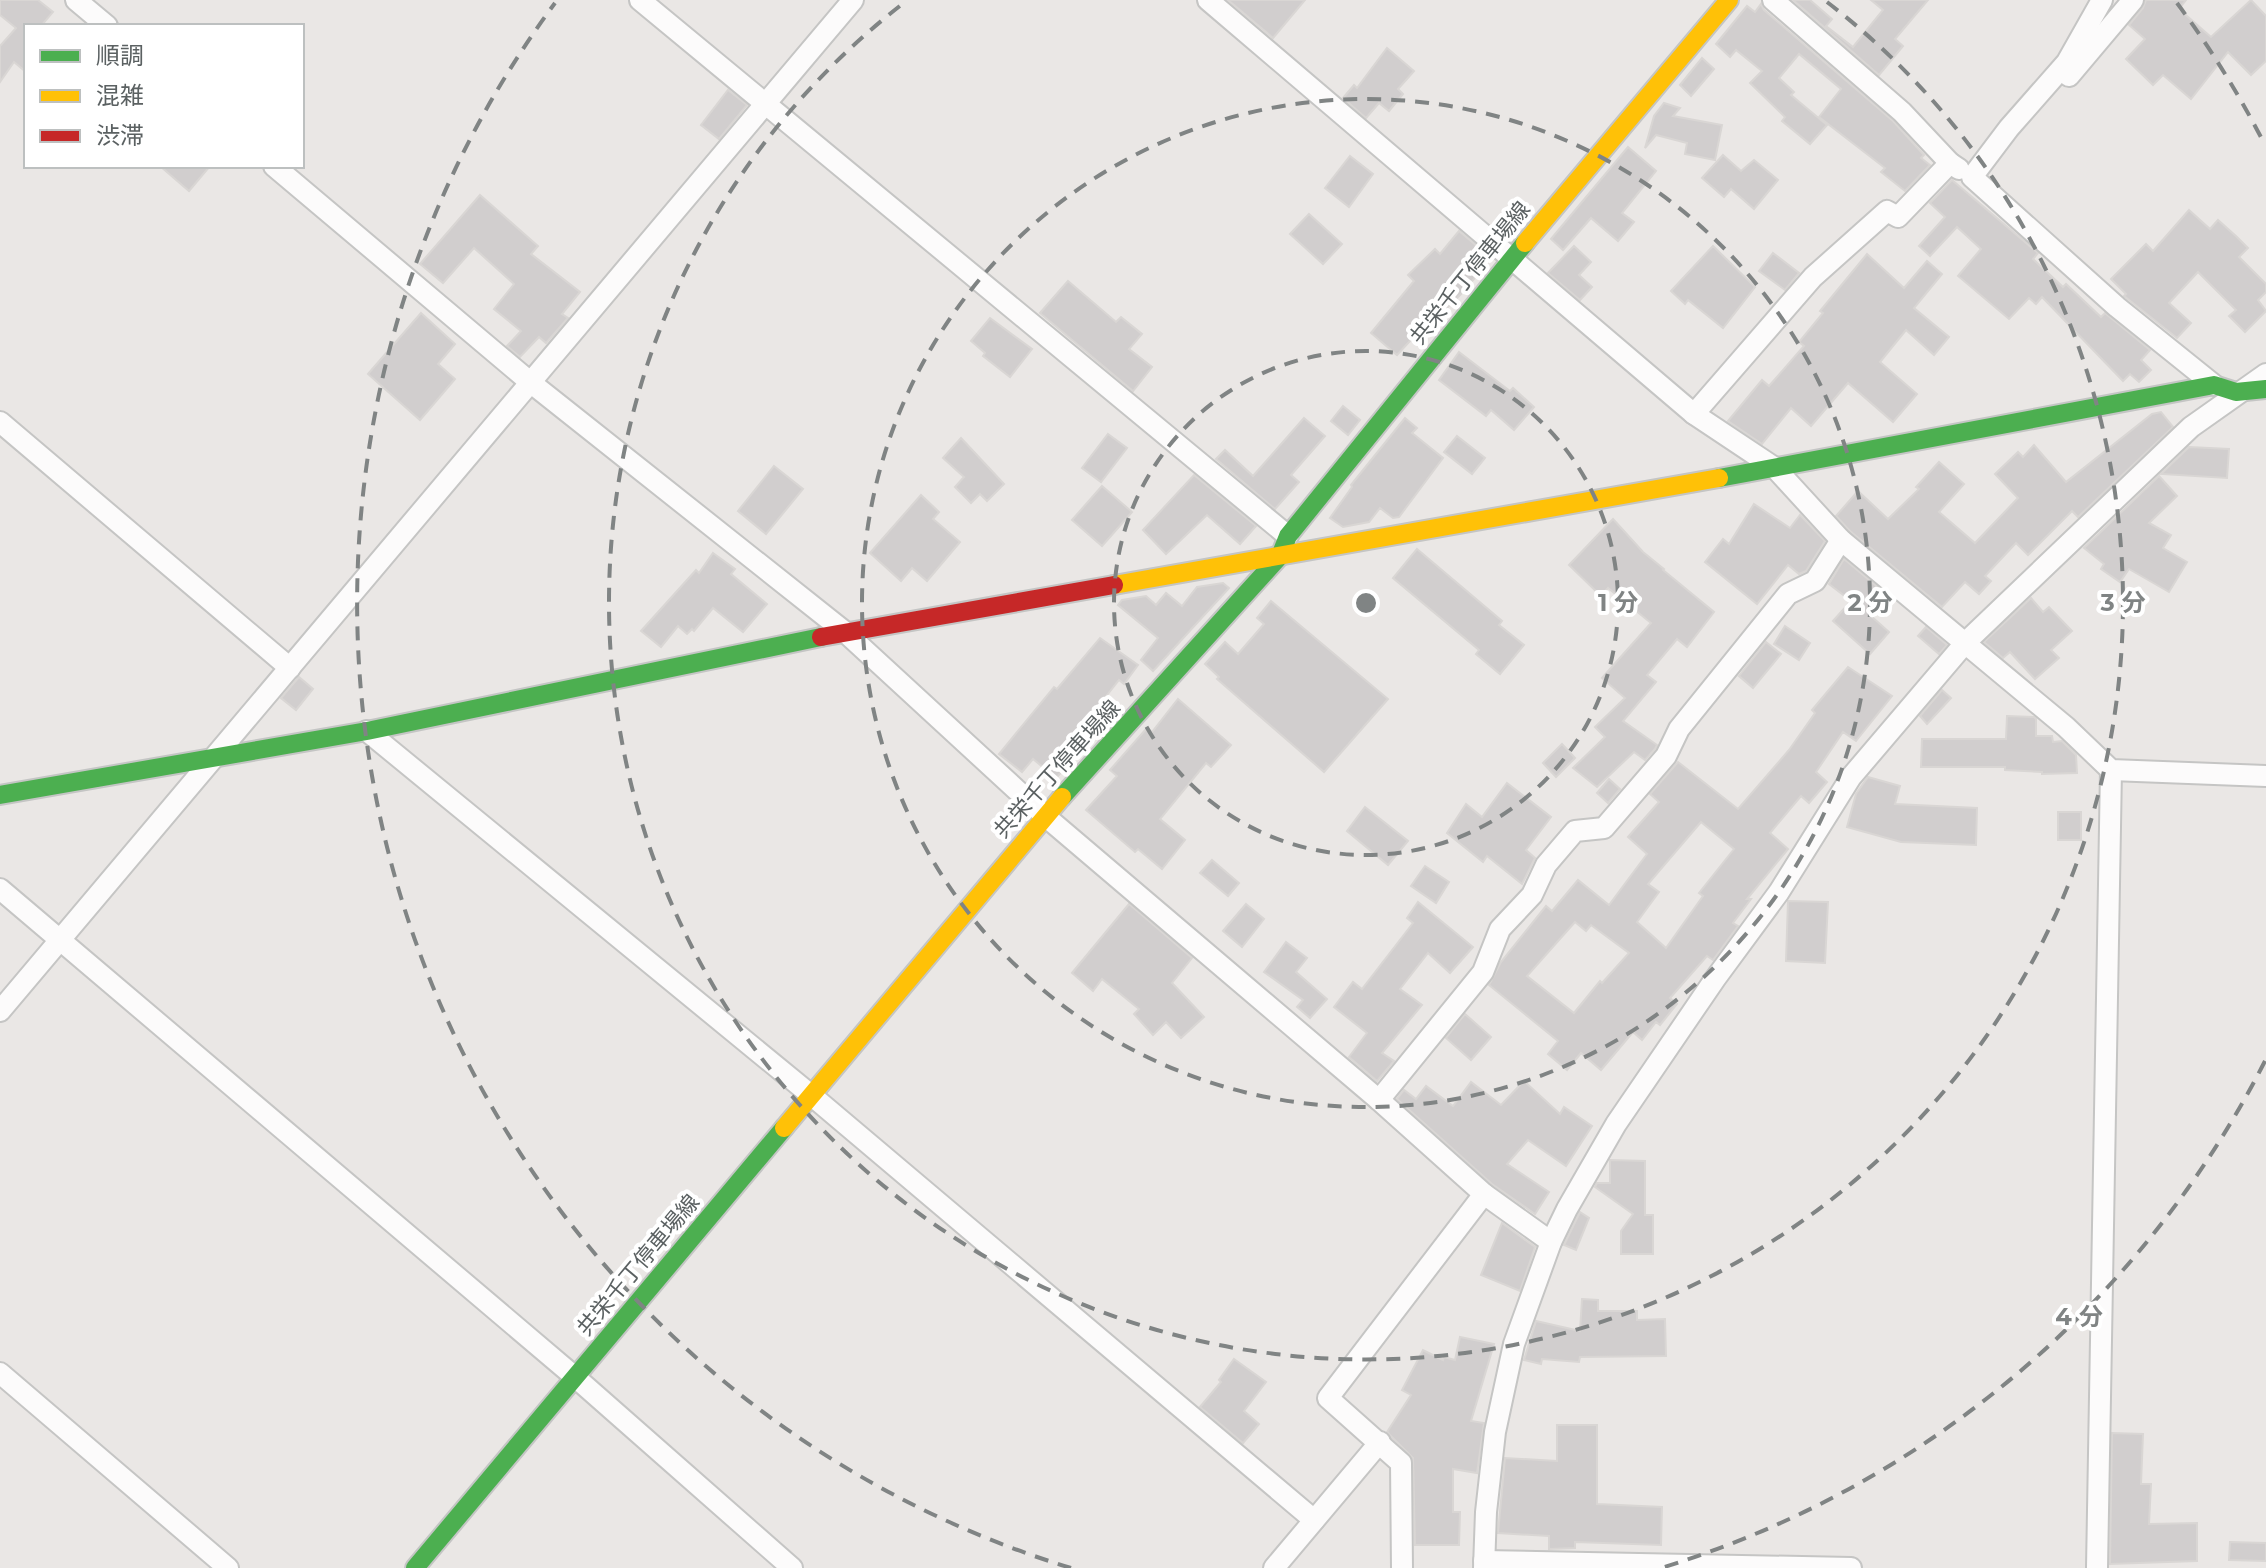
<svg xmlns="http://www.w3.org/2000/svg" width="2266" height="1568" viewBox="0 0 2266 1568" font-family="Montserrat,'Noto Sans JP',sans-serif">
  <style>
    .building { fill: #d1cece; stroke: #d9d6d4; stroke-width: 2; fill-rule: evenodd }
    .lines { fill: none; stroke-linecap: round; stroke-linejoin: round }
    .street-casing { stroke: #c5c5c4; stroke-width: 24 }
    .fast-casing { stroke: #c4c5c4; stroke-width: 22 }
    .slow-casing { stroke: #c4c5c4; stroke-width: 22 }
    .jam-casing { stroke: #c4c5c4; stroke-width: 22 }
    .street { stroke: #fcfbfb; stroke-width: 20 }
    .fast { stroke: #4caf50; stroke-width: 18 }
    .slow { stroke: #ffc107; stroke-width: 18 }
    .jam { stroke: #c62828; stroke-width: 18 }
    .ring { fill: none; stroke: #808484; stroke-width: 4; stroke-dasharray: 14 10 }
    .labels { text-anchor: middle; dominant-baseline: central; stroke-width: 8; stroke-linejoin: round; paint-order: stroke }
    .street-label { font-size: 22px; fill: #5b6162; stroke: #fff }
    .centre { fill: #808484; stroke: #fff; stroke-width: 4 }
    .ring-label { font-size: 24px; text-anchor: middle; font-weight: bold; fill: #808484; stroke: #fff; stroke-width: 8; stroke-linejoin: round; paint-order: stroke }
  </style>
  <rect width="100%" height="100%" fill="#eae7e5"/>
  <!-- building -->
  <g class="building">
    <polygon points="0,0 38,0 53,12 41,26 26,26 26,72 14,62 0,82 0,46 16,28 0,15"/>
    <polygon points="1228,0 1305,0 1273,38"/>
    <polygon points="1793,0 1810,0 1832,19 1826,26 1853,47 1883,10 1871,0 1928,0 1895,39 1903,46 1879,75"/>
    <polygon points="2146,0 2186,0 2179,9 2211,37 2251,0 2266,16 2266,61 2251,75 2228,52 2191,99 2163,75 2153,85 2126,59 2145,39 2129,25 2143,8"/>
    <polygon points="1761,4 1764,10 1893,121 1924,155 1921,158 1930,165 1905,191 1881,172 1885,168 1819,117 1841,89 1799,54 1779,78 1794,92 1791,95 1827,125 1810,144 1782,121 1785,117 1750,83 1762,71 1736,50 1730,57 1716,44 1747,6 1755,12"/>
    <polygon points="1387,48 1414,71 1398,89 1403,94 1389,111 1379,103 1366,118 1343,98 1354,85 1357,88"/>
    <polygon points="1702,58 1714,69 1691,96 1680,85"/>
    <polygon points="728,90 747,105 719,139 701,125"/>
    <polygon points="1664,103 1680,108 1673,116 1722,125 1715,160 1685,154 1687,143 1656,135 1645,148 1654,116"/>
    <polygon points="1628,147 1656,171 1622,213 1634,222 1618,241 1591,218 1563,250 1551,239"/>
    <polygon points="1723,155 1741,171 1754,160 1778,180 1754,209 1731,189 1724,197 1702,178"/>
    <polygon points="1350,156 1373,174 1349,207 1325,188"/>
    <polygon points="160,166 210,166 189,191"/>
    <polygon points="1952,180 2038,253 2033,259 2063,287 2066,284 2101,317 2105,313 2150,350 2141,360 2151,370 2139,382 2130,374 2123,381 2042,297 2036,304 2029,298 2009,319 1958,276 1981,249 1957,227 1930,256 1919,246 1945,217 1930,203"/>
    <polygon points="480,195 538,246 531,254 580,292 562,314 568,318 546,343 539,337 520,357 507,346 521,331 494,309 514,284 474,248 443,283 420,264"/>
    <polygon points="2189,210 2210,229 2218,220 2237,237 2248,248 2239,257 2266,284 2266,292 2258,300 2266,311 2245,332 2229,316 2236,310 2198,272 2169,303 2191,323 2177,338 2124,296 2126,294 2111,279 2146,244 2153,251"/>
    <polygon points="1309,214 1342,244 1323,264 1290,234"/>
    <polygon points="1459,231 1491,258 1464,291 1445,310 1442,306 1397,355 1371,333 1414,281 1408,275 1435,249 1440,254"/>
    <polygon points="1574,246 1591,262 1579,275 1592,287 1580,300 1548,273"/>
    <polygon points="1713,246 1755,287 1723,328 1688,300 1685,304 1671,291"/>
    <polygon points="1773,253 1799,273 1785,290 1759,271"/>
    <polygon points="1867,254 1904,288 1927,261 1942,274 1914,308 1949,337 1934,355 1906,330 1880,362 1917,394 1893,422 1848,383 1811,426 1791,408 1762,444 1728,421 1762,380 1769,386 1804,346 1799,342 1823,313 1820,311"/>
    <polygon points="1068,281 1116,322 1121,317 1142,334 1129,349 1152,367 1133,391 1040,313"/>
    <polygon points="421,313 455,344 438,364 455,379 420,420 368,374"/>
    <polygon points="990,318 1032,349 1010,377 983,356 985,353 971,341"/>
    <polygon points="1459,352 1510,391 1513,388 1534,407 1514,430 1491,410 1486,416 1439,380"/>
    <polygon points="1343,406 1360,420 1348,435 1331,421"/>
    <polygon points="2161,412 2173,427 2078,517 2072,511 2028,555 2016,543 1985,576 1991,581 1979,594 1965,582 1942,607 1850,531 1836,516 1858,491 1888,519 1919,489 1916,487 1939,462 1964,484 1939,512 1975,543 2018,498 1995,474 2018,452 2023,457 2034,445 2066,482 2152,414"/>
    <polygon points="1304,418 1325,436 1291,475 1299,482 1275,509 1216,459 1225,450 1253,476"/>
    <polygon points="1405,418 1417,428 1412,433 1443,458 1399,517 1393,518 1380,508 1369,522 1343,527 1330,518 1352,487 1351,485"/>
    <polygon points="1108,434 1127,448 1101,482 1082,468"/>
    <polygon points="1457,436 1485,458 1472,474 1444,452"/>
    <polygon points="961,438 1004,484 987,501 980,494 971,503 955,487 964,477 943,458"/>
    <polygon points="2189,447 2229,449 2227,478 2161,474"/>
    <polygon points="774,466 803,489 766,534 738,511"/>
    <polygon points="1194,475 1256,526 1240,544 1207,515 1166,554 1143,530"/>
    <polygon points="2159,476 2177,496 2149,523 2171,535 2163,548 2187,562 2169,592 2129,569 2120,582 2101,569 2104,564 2084,548"/>
    <polygon points="1102,486 1132,512 1102,546 1072,520"/>
    <polygon points="921,495 939,512 933,519 960,542 927,581 912,568 901,581 870,553"/>
    <polygon points="1754,504 1790,528 1800,515 1825,541 1806,571 1799,574 1788,565 1757,604 1705,562 1723,539 1729,544"/>
    <polygon points="1613,519 1643,552 1664,569 1663,570 1714,612 1687,647 1677,639 1647,675 1656,682 1623,721 1657,745 1655,749 1645,760 1634,752 1597,787 1573,768 1605,737 1595,727 1625,698 1602,678 1651,623 1608,588 1601,596 1569,565"/>
    <polygon points="1417,549 1502,621 1499,625 1524,645 1500,674 1476,654 1479,650 1393,578"/>
    <polygon points="713,553 735,569 731,574 767,604 743,632 713,608 694,631 692,629 687,634 678,626 661,647 641,631 696,570 699,573"/>
    <polygon points="1844,559 1887,595 1871,616 1889,632 1870,654 1833,621 1851,601 1829,584"/>
    <polygon points="1223,583 1229,588 1153,671 1141,660 1158,638 1118,605 1122,600 1146,596 1156,605 1166,593 1182,606 1197,587"/>
    <polygon points="2031,598 2043,612 2049,607 2072,631 2051,650 2059,658 2035,679 2010,652 2003,658 1984,642"/>
    <polygon points="1271,601 1388,699 1324,772 1217,679 1219,677 1205,664 1225,642 1238,654 1264,624 1257,618"/>
    <polygon points="1785,626 1810,643 1799,660 1774,644"/>
    <polygon points="1926,627 1947,645 1939,654 1918,636"/>
    <polygon points="1100,638 1138,665 1124,684 1119,680 1089,718 1101,728 1056,778 1033,759 1022,772 999,754 1054,687 1057,689"/>
    <polygon points="1766,642 1781,654 1753,688 1739,676"/>
    <path d="M1848,667L1892,696L1856,741L1843,732L1816,772L1827,782L1809,803L1801,796L1770,833L1788,849L1747,899H1751L1733,923L1738,926L1713,960L1707,956L1670,998L1677,1004L1660,1025L1656,1022L1642,1040L1633,1032L1601,1070L1581,1053L1567,1070L1548,1054L1558,1041L1489,985L1501,962L1546,906L1552,911L1578,880L1609,905L1647,854L1628,837L1659,802L1650,794L1678,762L1738,809L1789,750L1815,713L1812,710ZM1701,822L1734,849L1699,893L1703,896L1666,948L1637,922L1659,892L1648,884ZM1575,922L1586,931L1591,925L1629,953L1602,983L1600,981L1574,1013L1527,976Z"/>
    <polygon points="299,677 313,689 296,710 281,698"/>
    <polygon points="1942,690 1951,698 1927,724 1920,716"/>
    <polygon points="1178,699 1231,745 1211,767 1206,763 1160,819 1185,840 1162,869 1138,849 1135,852 1086,810 1117,776 1110,770 1147,728 1152,732"/>
    <polygon points="2007,716 2034,717 2036,719 2036,736 2052,736 2053,742 2062,741 2076,755 2077,773 2042,774 2042,772 2005,770 2005,767 1921,767 1922,739 2006,739"/>
    <polygon points="1562,744 1575,758 1556,777 1543,763"/>
    <polygon points="1868,777 1900,786 1895,804 1977,808 1976,845 1901,842 1847,827 1856,794"/>
    <polygon points="1609,779 1620,789 1608,803 1597,793"/>
    <polygon points="1507,783 1551,817 1526,850 1535,858 1522,884 1487,856 1483,862 1447,833 1466,804 1482,817"/>
    <polygon points="1365,807 1408,841 1388,865 1347,831"/>
    <rect x="2058" y="812" width="23" height="28"/>
    <polygon points="1212,860 1239,883 1228,896 1200,873"/>
    <polygon points="1425,866 1449,882 1436,903 1411,886"/>
    <polygon points="1788,901 1828,902 1825,963 1786,961"/>
    <polygon points="1418,902 1473,947 1450,973 1428,953 1400,989 1422,1005 1382,1053 1394,1061 1377,1081 1349,1057 1367,1033 1334,1007 1353,982 1362,989 1413,923 1407,918"/>
    <polygon points="1129,904 1192,958 1172,983 1204,1017 1181,1038 1166,1022 1153,1035 1134,1014 1139,1009 1102,979 1093,991 1072,973"/>
    <polygon points="1246,904 1264,919 1242,947 1223,931"/>
    <polygon points="1286,942 1307,958 1296,972 1327,999 1310,1018 1297,1007 1303,1000 1264,972"/>
    <polygon points="1465,1014 1491,1037 1471,1060 1446,1038"/>
    <polygon points="1524,1081 1560,1114 1564,1107 1592,1126 1566,1166 1528,1140 1507,1164 1549,1192 1535,1214 1492,1184 1397,1099 1404,1090 1416,1099 1426,1086 1453,1106 1471,1082 1501,1105"/>
    <polygon points="1610,1160 1645,1161 1645,1215 1653,1215 1653,1254 1621,1254 1621,1231 1633,1214 1595,1187 1597,1183 1610,1183"/>
    <polygon points="1580,1212 1589,1218 1576,1250 1564,1245"/>
    <polygon points="1502,1223 1535,1247 1520,1291 1481,1275"/>
    <polygon points="1582,1299 1598,1300 1598,1311 1637,1311 1637,1320 1665,1319 1666,1356 1580,1357 1579,1362 1542,1359 1541,1364 1524,1360 1536,1321 1580,1331"/>
    <polygon points="1460,1337 1494,1344 1471,1421 1484,1423 1477,1473 1453,1469 1453,1512 1460,1512 1459,1545 1415,1545 1413,1458 1387,1432 1411,1395 1402,1390 1423,1350 1443,1360 1444,1357 1455,1360"/>
    <polygon points="1234,1359 1266,1382 1244,1411 1259,1424 1243,1443 1200,1407 1221,1382 1219,1380"/>
    <polygon points="1557,1425 1597,1425 1597,1504 1662,1507 1661,1545 1575,1542 1575,1548 1549,1549 1549,1536 1498,1533 1505,1458 1557,1461"/>
    <polygon points="2112,1433 2143,1434 2141,1484 2151,1484 2149,1524 2197,1523 2197,1561 2110,1564"/>
    <polygon points="2230,1542 2266,1543 2266,1561 2229,1560"/>
  </g>
  <g class="lines">
    <defs>
      <g id="street">
        <polyline points="76,0 107,26"/>
        <polyline points="640,0 1288,536"/>
        <polyline points="1208,0 1694,414 1775,468 1841,540 2066,727 2111,770 2266,776"/>
        <polyline points="1773,0 1902,112 1950,163 1959,169"/>
        <polyline points="2102,0 2067,62 2009,128 1972,177 2117,307 2214,385"/>
        <polyline points="2069,76 2133,0"/>
        <polyline points="274,166 530,382 845,632 1045,816 1379,1100 1484,1194 1551,1242"/>
        <polyline points="1694,414 1813,277 1887,211 1898,217 1950,163"/>
        <polyline points="0,422 290,668"/>
        <polyline points="367,731 811,1095 1314,1520"/>
        <polyline points="0,889 575,1377 792,1568"/>
        <polyline points="0,1011 853,0"/>
        <polyline points="1379,1100 1483,972 1500,929 1532,895 1546,865 1575,831 1604,828 1666,756 1679,729 1788,594 1815,581 1841,540"/>
        <polyline points="0,1373 228,1568"/>
        <polyline points="1484,1561 1851,1568"/>
        <polyline points="1274,1568 1380,1442"/>
        <polyline points="1402,1568 1401,1463 1328,1398 1484,1194"/>
        <polyline points="1484,1568 1486,1512 1495,1432 1514,1344 1551,1242 1567,1209 1616,1124 1715,979 1779,892 1851,777 1966,642 2191,427 2266,374"/>
        <polyline points="2097,1568 2111,770"/>
      </g>
      <g id="fast">
        <polyline points="1719,478 2214,385 2236,392 2266,389"/>
        <polyline points="0,795 367,731 821,637"/>
        <polyline points="1062,797 1280,556 1288,536 1525,243"/>
        <polyline points="415,1568 784,1128"/>
      </g>
      <g id="slow">
        <polyline points="1525,243 1729,0"/>
        <polyline points="1114,585 1719,478"/>
        <polyline points="784,1128 1062,797"/>
      </g>
      <polyline id="jam" points="821,637 1114,585"/>
    </defs>
    <!-- street casing -->
    <use href="#street" class="street-casing"/>
    <!-- fast casing -->
    <use href="#fast" class="fast-casing"/>
    <!-- slow casing -->
    <use href="#slow" class="slow-casing"/>
    <!-- jam casing -->
    <use href="#jam" class="jam-casing"/>
    <!-- street -->
    <use href="#street" class="street"/>
    <!-- fast -->
    <use href="#fast" class="fast"/>
    <!-- slow -->
    <use href="#slow" class="slow"/>
    <!-- jam -->
    <use href="#jam" class="jam"/>
  </g>
  <!-- distance rings -->
  <g class="ring">
    <circle cx="1366" cy="603" r="252"/>
    <circle cx="1366" cy="603" r="504"/>
    <path d="M1827 2A757 757 0 1 1 905 2"/>
    <path d="M2265 1061A1009 1009 0 0 1 1661 1568M1071 1568A1009 1009 0 0 1 555 3M2177 3A1009 1009 0 0 1 2265 145"/>
  </g>
  <g class="labels">
    <!-- street labels -->
    <g class="street-label">
      <text transform="translate(1470 273) rotate(-51)">共栄千丁停車場線</text>
      <text transform="translate(1057 769) rotate(-48)">共栄千丁停車場線</text>
      <text transform="translate(638 1265) rotate(-50)">共栄千丁停車場線</text>
    </g>
  </g>
  <circle cx="1366" cy="603" r="12" class="centre"/>
  <g class="ring-label">
    <text x="1618" y="611">1 分</text>
    <text x="1870" y="611">2 分</text>
    <text x="2123" y="611">3 分</text>
    <text x="2079" y="1325">4 分</text>
  </g>
  <!-- legend -->
  <rect x="24" y="24" width="280" height="144" fill="#ffffff" stroke="#bdc0c0" stroke-width="2"/>
  <rect x="40" y="50" width="40" height="12" fill="#4caf50" stroke="#bdc0c0" stroke-width="2"/>
  <text x="96" y="64" font-size="24" fill="#5b6162">順調</text>
  <rect x="40" y="90" width="40" height="12" fill="#ffc107" stroke="#bdc0c0" stroke-width="2"/>
  <text x="96" y="104" font-size="24" fill="#5b6162">混雑</text>
  <rect x="40" y="130" width="40" height="12" fill="#c62828" stroke="#bdc0c0" stroke-width="2"/>
  <text x="96" y="144" font-size="24" fill="#5b6162">渋滞</text>
</svg>
